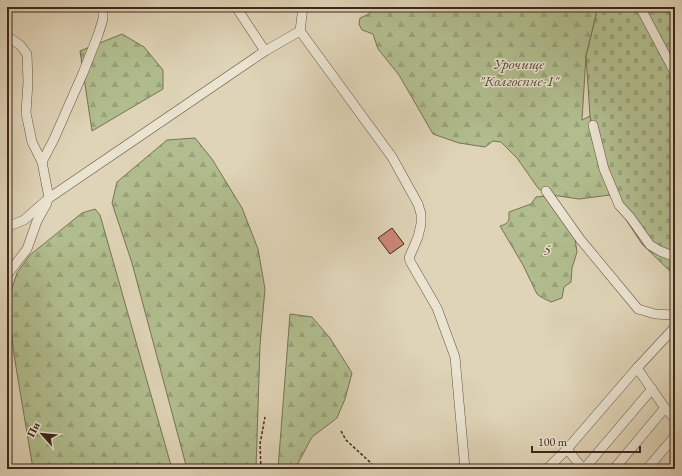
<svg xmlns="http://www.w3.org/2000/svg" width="682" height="476" viewBox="0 0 682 476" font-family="'EB Garamond',serif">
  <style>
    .forest { fill: url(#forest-firs); stroke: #787255 }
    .cemetery { fill: url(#cemetery-stones); stroke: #787255 }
    .building { fill: #cc8678; stroke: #3e271c }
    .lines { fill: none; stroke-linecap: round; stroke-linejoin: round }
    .minor-casing { stroke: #665243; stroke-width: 10 }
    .path { stroke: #3e271c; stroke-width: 1.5; stroke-dasharray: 3 2; stroke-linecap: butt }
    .minor { stroke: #eae3d0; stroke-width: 9 }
    .labels { text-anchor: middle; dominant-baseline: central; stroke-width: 3; stroke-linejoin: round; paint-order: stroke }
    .park-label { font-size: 15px; font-style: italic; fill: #554533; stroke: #eae3d0 }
  </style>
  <defs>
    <pattern id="forest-firs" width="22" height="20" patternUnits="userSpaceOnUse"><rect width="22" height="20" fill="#b1bd8e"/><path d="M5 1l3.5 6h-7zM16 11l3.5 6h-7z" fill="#99a27a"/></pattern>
    <pattern id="cemetery-stones" width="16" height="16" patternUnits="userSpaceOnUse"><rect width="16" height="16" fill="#b1bd8e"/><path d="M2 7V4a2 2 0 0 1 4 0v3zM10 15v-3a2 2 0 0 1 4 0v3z" fill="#99a27a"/></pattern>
  </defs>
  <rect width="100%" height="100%" fill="#dfd4b7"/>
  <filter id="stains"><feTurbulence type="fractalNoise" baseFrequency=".005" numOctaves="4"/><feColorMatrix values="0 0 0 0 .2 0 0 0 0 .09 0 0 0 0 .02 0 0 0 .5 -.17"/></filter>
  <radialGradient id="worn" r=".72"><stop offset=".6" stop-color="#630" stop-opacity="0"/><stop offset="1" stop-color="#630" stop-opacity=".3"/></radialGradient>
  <!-- forest -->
  <g class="forest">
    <polygon points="372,7 598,7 586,56 582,120 590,116 610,195 579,199 545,194 538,188 517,158 501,142 493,141 485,147 459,143 433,134 399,75 378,49 373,34 362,30 359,24 360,18 369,14 373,9"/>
    <polygon points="122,34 144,47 163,70 163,89 92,131 80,51"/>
    <polygon points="195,138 212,159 242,208 258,249 265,289 260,345 256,469 187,469 132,263 112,203 117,182 167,140"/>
    <path d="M544,196L552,205L575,238L577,252L572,268L571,282L564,287L562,298L551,302L541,297L537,294L523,265L500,226C510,223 509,221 509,212L531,204L536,197Z"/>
    <polygon points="95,209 100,215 172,469 34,469 32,463 14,355 8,300 17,273 30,255 82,213"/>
    <polygon points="290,314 312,317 330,338 352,373 345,399 337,418 312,437 295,469 278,469"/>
  </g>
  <!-- cemetery -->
  <polygon class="cemetery" points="598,7 675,7 675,276 642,244 610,195 590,116 586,56"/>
  <!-- building -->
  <polygon class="building" points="392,228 404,244 390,254 378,238"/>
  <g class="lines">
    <defs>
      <g id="minor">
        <polyline points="236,7 265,51"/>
        <polyline points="640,7 675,73"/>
        <polyline points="300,31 392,157 418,204 421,214 421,224 418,237 409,258 411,263 437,308 455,357 465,469"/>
        <polyline points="7,36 20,45 27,54 28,82 26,113 32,142 42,162 49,198"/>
        <polyline points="593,125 604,169 619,205 630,217 650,245 660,251 675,257"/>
        <polyline points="42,162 54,139 83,73 98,35 103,19 103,7"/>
        <polyline points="546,191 580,239 638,309 655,314 673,315 675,316"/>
        <polyline points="7,227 24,220 49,198 265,51 300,31 303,7"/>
        <polyline points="7,275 27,249 37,221 47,203"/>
        <polyline points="637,368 665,408 675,419"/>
        <polyline points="567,449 583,469"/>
        <polyline points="547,469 567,449 637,368 675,327"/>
        <polyline points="584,469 652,389"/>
        <polyline points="614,469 665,408"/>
        <polyline points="647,469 675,436"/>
      </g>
    </defs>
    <!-- minor casing -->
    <use href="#minor" class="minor-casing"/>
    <!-- path -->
    <g class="path">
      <polyline points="341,431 346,440 372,464 374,469"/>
      <polyline points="261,469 260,444 265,417"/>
    </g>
    <!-- minor -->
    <use href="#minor" class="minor"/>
  </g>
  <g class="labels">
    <!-- park labels -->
    <g class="park-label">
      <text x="519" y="63">Урочище<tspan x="519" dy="17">"Колгоспне-1"</tspan></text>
      <text x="547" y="249">5</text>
    </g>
  </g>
  <!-- margin -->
  <rect width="682" height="476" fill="none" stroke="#dfd4b7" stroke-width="24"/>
  <rect x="8" y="8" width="666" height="460" fill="none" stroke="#3e271c" stroke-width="2"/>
  <rect x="12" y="12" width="658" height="452" fill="none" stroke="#3e271c"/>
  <!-- north arrow -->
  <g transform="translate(42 434) rotate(297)" stroke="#eae3d0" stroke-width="3" paint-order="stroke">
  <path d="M0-3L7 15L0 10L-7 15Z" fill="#3e271c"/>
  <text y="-6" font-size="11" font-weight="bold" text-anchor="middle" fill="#3e271c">Пн</text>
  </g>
  <!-- scale -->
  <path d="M532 446v6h108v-6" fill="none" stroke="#3e271c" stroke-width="2"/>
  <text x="538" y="446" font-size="12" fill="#3e271c" stroke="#eae3d0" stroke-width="3" paint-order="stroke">100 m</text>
  <rect width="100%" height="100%" filter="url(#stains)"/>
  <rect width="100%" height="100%" fill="url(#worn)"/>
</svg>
